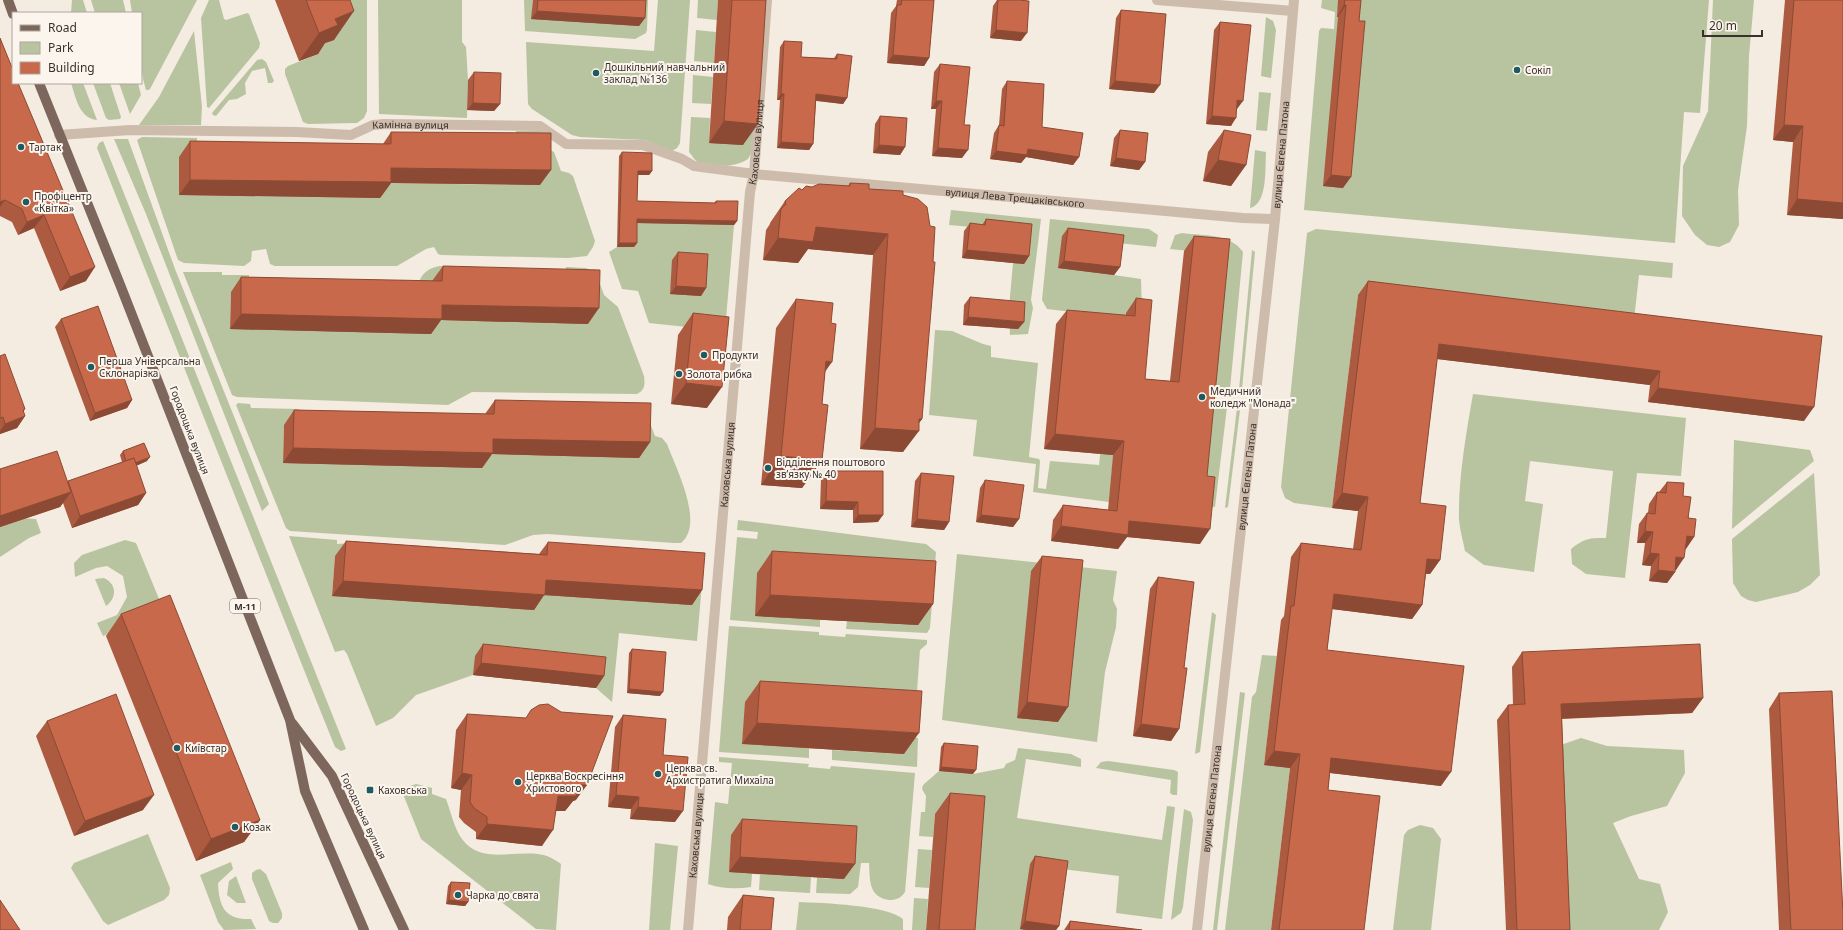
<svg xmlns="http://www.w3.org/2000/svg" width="1843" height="930" viewBox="0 0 1843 930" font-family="'Noto Sans',sans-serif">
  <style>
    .green { fill: #b8c4a0 }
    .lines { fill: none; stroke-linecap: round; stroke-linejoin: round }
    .minor { stroke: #cdbbac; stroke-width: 10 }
    .tertiary { stroke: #cdbbac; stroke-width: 10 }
    .primary { stroke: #7d675c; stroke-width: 10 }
    .wall { fill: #ac5a40 }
    .shaded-wall { fill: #8c4a34 }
    .building { fill: #c8694b; stroke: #8c4a34 }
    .poi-dot { fill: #1f5a5e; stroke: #fbf5ee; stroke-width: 1.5 }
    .labels { text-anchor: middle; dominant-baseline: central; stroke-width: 4; stroke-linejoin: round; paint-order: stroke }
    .shield { fill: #fbf5ee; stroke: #756b66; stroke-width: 1 }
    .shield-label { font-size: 9px; font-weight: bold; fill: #3b302b }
    .poi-label { font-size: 10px; fill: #3b302b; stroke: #fbf5ee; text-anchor: start }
    .street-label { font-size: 10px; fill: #3b302b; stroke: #fbf5ee }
  </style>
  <rect width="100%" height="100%" fill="#f4ebe1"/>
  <!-- green -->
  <g class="green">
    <polygon points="72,0 83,0 87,13 71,13"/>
    <polygon points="91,0 123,0 126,13 95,13"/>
    <path d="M130,0H197L150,89L148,90H146C138,65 141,38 141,13H132Z"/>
    <polygon points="209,0 219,0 224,19 226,20 247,13 249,14 260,43 259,48 209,108 207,107 201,18"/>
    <polygon points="318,0 367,0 367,111 364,118 357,123 308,124 303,122 285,74 285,69 288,66 318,54"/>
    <polygon points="378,0 462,0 462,42 466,47 468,80 467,118 379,114"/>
    <polygon points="524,0 533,0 532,19 648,0 647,29 646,33 635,39 525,31"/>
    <polygon points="658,0 690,0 680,143 677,148 672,151 644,140 580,137 572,135 532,109 528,104 526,42 654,51"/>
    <polygon points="698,0 718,0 717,20 697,18"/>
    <polygon points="1322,0 1709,0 1700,113 1684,112 1675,243 1304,210 1319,31 1321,28 1334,29 1335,12 1321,8"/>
    <polygon points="1713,0 1754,0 1749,56 1747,126 1738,190 1739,225 1730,242 1719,247 1707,245 1695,235 1682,216 1683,166 1708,111"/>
    <polygon points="1266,17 1273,21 1276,30 1271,78 1261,76"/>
    <polygon points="696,30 716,32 714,63 694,61"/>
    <polygon points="194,31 202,107 201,125 139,125 159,97"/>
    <polygon points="262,59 266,62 274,81 272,83 268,83 265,68 252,71 245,83 246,94 237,99 229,100 216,116 213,115 212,113 257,60"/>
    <polygon points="693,75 713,77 711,104 692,103"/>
    <path d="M71,83H83L97,120C79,118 76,98 71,83Z"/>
    <polygon points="93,83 110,83 121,117 120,119 109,120 106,118"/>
    <polygon points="119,83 138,83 141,95 130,114"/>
    <path d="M756,91L751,153L748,159C737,167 711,168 698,162C694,160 692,155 689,152L691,117L710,118L709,143Z"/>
    <polygon points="1259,92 1271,93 1267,131 1256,130"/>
    <polygon points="516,131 540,131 542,133 548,149 554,152 561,171 569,173 573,176 595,241 593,247 587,256 568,258 441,255 438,254 434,247 426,249 397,266 275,266 270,264 266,249 252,251 251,261 244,266 184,263 178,260 137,140 142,137 197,138 197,157 179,157 179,195 380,198 381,183 538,185 516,148"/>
    <polygon points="114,139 128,139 175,269 269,504 262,511 146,214"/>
    <polygon points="103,141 346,749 341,751 335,747 308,680 97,148 99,143"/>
    <path d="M1255,150L1266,152C1265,167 1268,204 1250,208Z"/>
    <polygon points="951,210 1041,219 1031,300 1033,308 1028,334 1010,335 1009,308 1013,263 1024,263 1026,232 949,225"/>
    <polygon points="1050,219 1149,229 1158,235 1156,247 1118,243 1114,275 1141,279 1142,315 1126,313 1109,502 1033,492 1036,464 973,456 977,420 929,415 935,330 952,331 983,344 991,346 991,357 1038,363 1029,457 1039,459 1040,461 1038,488 1046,489 1050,461 1099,465 1114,317 1047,309 1042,300"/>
    <polygon points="635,223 734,225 725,331 649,323 638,291 622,289 609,252 617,247 634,247"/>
    <polygon points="1316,229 1673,263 1672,278 1639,275 1633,329 1358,295 1332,508 1294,503 1285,498 1281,487 1307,233"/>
    <path d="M1182,233C1203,236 1230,233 1243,252L1230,389L1207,386L1220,254L1170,249L1175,235Z"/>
    <polygon points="1252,250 1255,252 1242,389 1239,390"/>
    <path d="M439,266H456V282L419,283C421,273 430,268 439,266Z"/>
    <path d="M566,267L586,268L596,273L604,295L618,307L644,376C645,385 645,390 637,394L472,392L448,405L237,397L232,395L183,272H222V275H249V292H231L230,329L432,320L565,285Z"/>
    <path d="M1473,394L1686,418L1681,476L1637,473L1625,578L1586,574L1572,564L1571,549C1585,538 1589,538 1606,538L1613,471L1530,461L1525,501L1543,504L1534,572L1484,565L1465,551C1463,541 1460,530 1459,520C1458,480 1466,434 1473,394Z"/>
    <path d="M238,403L250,404L251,408L299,409V425H284L283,463L483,454L647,415L655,436L662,438L667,444C676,468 705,524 681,543H674L547,534L533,535L505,545L290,531L286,528L236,405Z"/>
    <polygon points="1205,404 1227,407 1215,507 1203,505"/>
    <polygon points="1237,408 1240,410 1228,507 1225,508"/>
    <polygon points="1734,440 1810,450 1814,461 1732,529"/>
    <polygon points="1814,473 1820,575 1810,585 1798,592 1756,602 1748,600 1741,596 1733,583 1732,539"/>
    <polygon points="20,518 36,519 41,533 29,538 0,557 0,521"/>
    <polygon points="738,520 926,544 936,552 930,628 927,633 846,629 847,621 820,620 820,627 730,620 737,537 757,539 758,532 737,530"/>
    <polygon points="289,536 337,540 337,544 352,543 335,556 332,596 535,595 704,561 697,641 619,633 612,702 596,688 473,675 416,695 393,718 376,726 347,654 344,650 335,652"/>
    <polygon points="125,540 136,543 164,611 103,636 97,623 117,615 127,597 123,576 107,566 96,568 75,577 74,563 82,555"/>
    <polygon points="957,554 1117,571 1113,600 1117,609 1116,627 1105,672 1097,742 942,720"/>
    <path d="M104,578C117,584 117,598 106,606L95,579Z"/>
    <polygon points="1212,612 1216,615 1200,752 1195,754"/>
    <polygon points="729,626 819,632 819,635 845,637 846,634 927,640 927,644 920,650 917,691 922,697 920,725 906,724 742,744 809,748 809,758 719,752"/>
    <polygon points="1262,655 1277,656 1264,765 1290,768 1271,930 1225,930 1252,697 1256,692"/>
    <polygon points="1240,692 1245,693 1217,930 1213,930"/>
    <polygon points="905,737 918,738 917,767 832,760 832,750 904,754"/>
    <polygon points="1581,738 1607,746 1684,750 1685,773 1667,806 1631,816 1613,823 1639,879 1660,884 1668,912 1659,930 1553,930 1549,749"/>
    <polygon points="1018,748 1071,754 1081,759 1081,767 1026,759 1017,818 1162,840 1167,806 1175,807 1162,919 1116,913 1119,876 1062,869 1027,930 961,930 935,814 933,837 919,836 921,812 925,812 926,796 922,789 923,785 939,771 973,774 1004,768 1006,764 1015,760"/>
    <path d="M719,757L809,764L808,767L830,769L831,766L915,773L905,892C901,898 897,900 889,900C868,897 870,879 869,863H861L858,887L850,894L816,893L817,878L844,879L752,874L751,887C737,889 722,889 708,884L715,802L728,804L732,763L719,762Z"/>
    <polygon points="1108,761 1174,770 1178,772 1177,795 1173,795 1170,793 1171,780 1096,768 1101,762"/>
    <path d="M416,784L432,788V794L446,799C451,812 454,828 462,839C483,867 519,847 547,856C552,858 557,861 561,864L556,930L536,929L421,839L401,789Z"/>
    <polygon points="1184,809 1191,812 1193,820 1183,907 1181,913 1171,920"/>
    <polygon points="1420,825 1433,828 1441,839 1431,930 1393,930 1404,835 1408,830"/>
    <polygon points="148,834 170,888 169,895 164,900 108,925 103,921 71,868 74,863"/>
    <polygon points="655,843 678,846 670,930 649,930"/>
    <polygon points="918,849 932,850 929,888 915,887"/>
    <path d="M231,862L233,869L218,883C219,907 225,920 251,919L256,929L224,930L218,922L200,875Z"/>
    <polygon points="260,869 266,874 282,913 282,918 278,923 273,923 269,921 252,879 252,873 256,870"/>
    <polygon points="760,874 811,877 810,893 759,890"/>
    <polygon points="236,876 246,903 237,903 227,895 229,881"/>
    <polygon points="914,898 928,899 926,930 912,930"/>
    <path d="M799,902C823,903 886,905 903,919V930H796Z"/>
  </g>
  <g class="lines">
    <!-- minor -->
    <g class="minor">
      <polyline points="1157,0 1293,11"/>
      <path id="s1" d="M59,135L130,130L297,132L351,135L373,125L384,124L540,126L566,144L643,145L682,159L694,166L754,174L1243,218L1275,219"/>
      <path id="s2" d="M688,930L750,192L754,174L767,0"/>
    </g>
    <!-- tertiary -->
    <path class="tertiary" id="s3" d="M1197,930L1275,219L1294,0"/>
    <!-- primary -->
    <g class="primary">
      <polyline points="8,0 13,14"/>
      <polyline points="39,83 121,287 290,720 305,791 364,930"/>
      <polyline points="292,723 332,776 404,930"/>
    </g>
  </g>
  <!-- wall -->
  <g class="wall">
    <polygon points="275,0 350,0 334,40 325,43 318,54 299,61"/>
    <polygon points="533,0 646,0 645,18 639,26 531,19"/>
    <polygon points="718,0 766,0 743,145 709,143"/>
    <polygon points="897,0 934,0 929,58 924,66 887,63 891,13 896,6"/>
    <polygon points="997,0 1018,0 1021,41 990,38 993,6"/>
    <polygon points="1338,0 1361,0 1343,188 1323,186 1338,17 1337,17"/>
    <polygon points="1785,0 1843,0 1843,219 1787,215 1793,142 1773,140"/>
    <polygon points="1121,10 1154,93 1109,89 1116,18"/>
    <polygon points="1220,22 1237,109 1231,126 1206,124 1214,30"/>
    <polygon points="0,38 86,281 60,291 34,228 18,235 12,222 0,216"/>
    <polygon points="784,41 801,57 834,58 837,54 847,98 843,104 816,101 813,144 809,150 777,148 780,100 777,100 780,47"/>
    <polygon points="940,64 964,125 962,158 932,156 936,109 931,109 934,72"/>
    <polygon points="474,72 500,104 494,111 467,110 468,80"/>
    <polygon points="1007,81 1042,127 1079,157 1073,165 1026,157 1021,163 990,159 994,133 999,125 1002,89"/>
    <polygon points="880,116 905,147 900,155 873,153 875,124"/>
    <polygon points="1120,130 1145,162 1139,170 1110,166 1114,138"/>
    <polygon points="1224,130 1246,165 1231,186 1203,181 1208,152"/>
    <polygon points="391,132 540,185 391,183 380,198 179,195 179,157 190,141 383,144"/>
    <polygon points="622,152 652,171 649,175 638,175 637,201 714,203 716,201 737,221 734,225 637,223 637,243 634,247 617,247 619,156"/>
    <polygon points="850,183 869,189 903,195 922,419 919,423 903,452 860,449 873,255 808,249 798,263 763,260 766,230 770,224 770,223 785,201 802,190 812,187 848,186"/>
    <polygon points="986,219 1029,256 1024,264 962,258 964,231 970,223 982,225"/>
    <polygon points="1068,228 1120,267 1114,275 1058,268 1062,236"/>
    <polygon points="1194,236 1200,544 1127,537 1118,549 1051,541 1053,520 1063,505 1108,510 1113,455 1044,449 1056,324 1067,310 1126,316 1126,313 1136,298 1145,379 1170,381 1184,251"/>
    <polygon points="678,252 706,288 701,296 670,294 672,260"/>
    <polygon points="443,266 588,324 441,320 431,334 230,329 231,292 241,277 432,281"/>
    <polygon points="1368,281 1822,336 1804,421 1648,402 1650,385 1437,359 1420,503 1440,560 1430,574 1426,574 1422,605 1412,619 1332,609 1327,650 1441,786 1330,773 1328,790 1364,930 1271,930 1290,768 1264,765 1281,620 1284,616 1291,557 1301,543 1353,549 1358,511 1332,508 1358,295"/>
    <polygon points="970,297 1024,322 1018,329 963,325 964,305"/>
    <polygon points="796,299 825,371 822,404 822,460 802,488 761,485 776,328"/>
    <polygon points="693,313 707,408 671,404 678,335"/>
    <polygon points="61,319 132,400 127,408 90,421 55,327"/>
    <polygon points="0,356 25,416 17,428 0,434"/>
    <polygon points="495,400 650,442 639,458 492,454 482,468 283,463 284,425 294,410 485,414"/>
    <polygon points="123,451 147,461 136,466 146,493 138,505 72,528 63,503 60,507 0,527 0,469 68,482 122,462 120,455"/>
    <polygon points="827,471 883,471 878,522 853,523 853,510 820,509 821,479"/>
    <polygon points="921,473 949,522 944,530 911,527 915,481"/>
    <polygon points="985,480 1019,519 1013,527 976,522 980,488"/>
    <polygon points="1667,482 1683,496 1694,537 1685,549 1676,570 1675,570 1675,572 1667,583 1649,581 1651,566 1642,565 1645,543 1637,543 1639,524 1647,513 1648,513 1649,504 1657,492 1659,492"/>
    <polygon points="346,541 539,554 548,542 702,590 692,605 544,595 534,610 332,596 335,556"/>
    <polygon points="772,551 933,604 918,625 755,616 757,573"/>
    <polygon points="1042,556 1058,722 1017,718 1031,571"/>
    <polygon points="1158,577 1184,668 1179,729 1171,741 1133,736 1150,589"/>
    <polygon points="121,614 260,820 244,842 196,861 106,636"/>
    <polygon points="483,644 604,676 596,688 473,675 475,656"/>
    <polygon points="632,649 660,696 627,693 629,653"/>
    <polygon points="1522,652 1703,698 1692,713 1562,719 1570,930 1506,930 1497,720 1508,705 1513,705 1512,667"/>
    <polygon points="760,681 904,754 742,744 745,702"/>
    <polygon points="1779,693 1843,930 1779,930 1769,709"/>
    <polygon points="467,714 576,800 573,801 565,811 556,811 542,846 476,839 476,832 464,823 459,817 461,790 451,788 456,730"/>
    <polygon points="623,715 663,755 675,822 630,819 631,809 608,807 615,727"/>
    <polygon points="47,721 143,810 74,836 36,736"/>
    <polygon points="944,743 973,774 939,771 941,747"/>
    <polygon points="950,793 975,930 926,930 935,814"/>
    <polygon points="742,819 844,879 729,872 731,835"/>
    <polygon points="1035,856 1059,926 1056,930 1027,930 1020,929 1030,864"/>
    <polygon points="451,882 468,902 465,906 446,904 448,886"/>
    <polygon points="743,895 771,930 727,930 728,917"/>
    <polygon points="1070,921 1142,930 1064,930"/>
  </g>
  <!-- shaded-wall -->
  <g class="shaded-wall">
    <polygon points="1344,5 1346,5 1338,17 1337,17"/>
    <polygon points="354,11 334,40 325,43 318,54 299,61 319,33 335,19"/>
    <polygon points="537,11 645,18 639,26 531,19"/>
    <polygon points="996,30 1027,33 1021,41 990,38"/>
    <polygon points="893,55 929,58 924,66 887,63"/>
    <polygon points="1115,81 1160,85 1154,93 1109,89"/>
    <polygon points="781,94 784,94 780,100 777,100"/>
    <polygon points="816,94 847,98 843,104 812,100"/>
    <polygon points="1237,100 1243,101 1237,109"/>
    <polygon points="936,101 942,101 936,109 931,109"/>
    <polygon points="473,103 500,104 494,111 467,110"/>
    <polygon points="1212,116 1236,118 1231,126 1206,124"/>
    <polygon points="724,121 758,124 743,145 709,143"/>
    <polygon points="1784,125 1803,126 1793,142 1773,140"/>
    <polygon points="781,142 813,144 809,150 777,148"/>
    <polygon points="879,145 905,147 900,155 873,153"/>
    <polygon points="938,148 968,150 962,158 932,156"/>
    <polygon points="1028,149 1079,157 1073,165 1026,157 1021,163 990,159 996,151"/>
    <polygon points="1116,158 1145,162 1139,170 1110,166"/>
    <polygon points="1218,160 1246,165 1231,186 1203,181"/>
    <polygon points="391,168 551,170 540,185 391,183 380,198 179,195 190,180"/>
    <polygon points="638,171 652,171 649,175 635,175"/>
    <polygon points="1331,175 1351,177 1343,188 1323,186"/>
    <polygon points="1797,199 1843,203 1843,219 1787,215"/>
    <polygon points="5,200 0,207 0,202"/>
    <polygon points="44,215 34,228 18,235 27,222"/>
    <polygon points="637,219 737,221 734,225 634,223"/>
    <polygon points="816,227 888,234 873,255 808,249 798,263 763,260 778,238"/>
    <polygon points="619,243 637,243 634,247 617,247"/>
    <polygon points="967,250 1029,256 1024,264 962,258"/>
    <polygon points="1064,261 1120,267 1114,275 1058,268"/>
    <polygon points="95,267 86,281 60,291 70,277"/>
    <polygon points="676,286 706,288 701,296 670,294"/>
    <polygon points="442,305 599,308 588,324 441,320 431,334 230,329 241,314"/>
    <polygon points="968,317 1024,322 1018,329 963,325"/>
    <polygon points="1439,344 1660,371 1650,385 1429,358"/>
    <polygon points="826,361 832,362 812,390"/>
    <polygon points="686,383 722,387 707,408 671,404"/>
    <polygon points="1658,388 1814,407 1804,421 1648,402"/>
    <polygon points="132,400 127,408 90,421 95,413"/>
    <polygon points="25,409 18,419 25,416 17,428 0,434 0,431 5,424 23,410"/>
    <polygon points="919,419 922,419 914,430 919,431 903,452 860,449 875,428"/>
    <polygon points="1055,434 1124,441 1113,455 1044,449"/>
    <polygon points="493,439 650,442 639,458 492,454 482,468 283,463 293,448"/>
    <polygon points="781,456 822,460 802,488 761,485"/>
    <polygon points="150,457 147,461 126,470 128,466"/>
    <polygon points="71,492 60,507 0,527 0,516"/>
    <polygon points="146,493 138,505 72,528 80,516"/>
    <polygon points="1342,493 1368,497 1358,511 1332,508"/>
    <polygon points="826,501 858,502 853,510 820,509"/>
    <polygon points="858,515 883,515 878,522 853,523"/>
    <polygon points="981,515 1019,519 1013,527 976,522"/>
    <polygon points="917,519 949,522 944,530 911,527"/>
    <polygon points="1129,521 1210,529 1200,544 1127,537 1118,549 1051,541 1061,526"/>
    <polygon points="1645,531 1653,532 1645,543 1637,543"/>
    <polygon points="1687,536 1694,537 1686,549 1678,548"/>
    <polygon points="1650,553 1659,554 1651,566 1642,565"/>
    <polygon points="1676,557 1684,558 1676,570 1668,569"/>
    <polygon points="1427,559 1440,560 1430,574 1417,573"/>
    <polygon points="1658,570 1675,572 1667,583 1649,581"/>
    <polygon points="546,580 702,590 692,605 544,595 534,610 332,596 343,581"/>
    <polygon points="1334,594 1422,605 1412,619 1324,608"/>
    <polygon points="770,595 933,604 918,625 755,616"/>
    <polygon points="481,663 604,676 596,688 473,675"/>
    <polygon points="629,689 663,692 660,696 627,693"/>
    <polygon points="1703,698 1692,713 1550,719 1561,704"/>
    <polygon points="1027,702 1068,707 1058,722 1017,718"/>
    <polygon points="757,723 919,733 904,754 742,744"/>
    <polygon points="1141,724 1179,729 1171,741 1133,736"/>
    <polygon points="1274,751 1300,754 1290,768 1264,765"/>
    <polygon points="1331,758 1451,772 1441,786 1322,772"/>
    <polygon points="941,767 976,770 973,774 939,771"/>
    <polygon points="462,773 472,775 461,790 451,788"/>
    <polygon points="581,785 587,785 576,800 573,801 565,811 548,811 558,796"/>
    <polygon points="154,795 143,810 74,836 85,821"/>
    <polygon points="616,795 639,797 631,809 608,807"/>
    <polygon points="638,807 683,811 675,822 630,819"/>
    <polygon points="260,820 244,842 196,861 211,839"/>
    <polygon points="487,824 553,830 542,846 476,839"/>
    <polygon points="740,857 855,864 844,879 729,872"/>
    <polygon points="449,900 468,902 465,906 446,904"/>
    <polygon points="1025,921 1059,926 1056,930 1027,930 1020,929"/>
  </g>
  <!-- building -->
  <g class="building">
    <polygon points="306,0 350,0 354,11 335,19 338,25 319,33"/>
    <polygon points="538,0 646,0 645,18 537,11"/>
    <polygon points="732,0 766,0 758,124 724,121"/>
    <polygon points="902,0 934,0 929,58 893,55 897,5 901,5"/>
    <polygon points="998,0 1018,0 1029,1 1027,33 996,30"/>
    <polygon points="1345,0 1361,0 1359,21 1365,21 1351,177 1331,175 1346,5 1344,5"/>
    <polygon points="1794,0 1843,0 1843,203 1797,199 1803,126 1784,125"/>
    <polygon points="1121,10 1166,14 1160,85 1115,81"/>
    <polygon points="1220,22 1251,25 1243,101 1237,100 1236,118 1212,116"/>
    <polygon points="0,38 13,70 13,83 18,83 34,121 95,267 70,277 44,215 27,222 22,209 5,200 0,202"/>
    <polygon points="784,41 802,42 801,57 837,59 837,54 852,56 847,98 816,94 813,144 781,142 784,94 781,94"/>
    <polygon points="940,64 970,67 964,125 970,125 968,150 938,148 942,101 936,101"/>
    <polygon points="474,72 501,73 500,104 473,103"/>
    <polygon points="1007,81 1044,84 1042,127 1083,133 1079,157 1028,149 1027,155 996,151 999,125 1004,126"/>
    <polygon points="880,116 907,118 905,147 879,145"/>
    <polygon points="1120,130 1148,133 1145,162 1116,158"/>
    <polygon points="1224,130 1251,135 1246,165 1218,160"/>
    <polygon points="391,132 551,133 551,170 391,168 391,182 190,180 190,141 391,144"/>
    <polygon points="622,152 652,153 652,171 638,171 637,201 716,203 716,201 738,201 737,221 637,219 637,243 619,243"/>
    <polygon points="850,183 869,184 869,189 903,191 903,195 918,199 927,207 930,226 935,227 933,262 935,262 922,419 919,419 919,431 875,428 888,234 816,227 813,242 778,238 781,209 786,204 785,201 799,188 802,190 806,186 812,187 819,184 850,186"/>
    <polygon points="986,219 1032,224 1029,256 967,250 970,223 985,225"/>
    <polygon points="1068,228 1124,235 1120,267 1064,261"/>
    <polygon points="1194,236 1230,239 1207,476 1215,477 1210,529 1129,521 1128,535 1061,526 1063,505 1117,511 1124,441 1055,434 1067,310 1135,316 1136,298 1152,300 1145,379 1179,382"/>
    <polygon points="678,252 708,254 706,288 676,286"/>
    <polygon points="443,266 600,270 599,308 442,305 442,319 241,314 241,277 442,281"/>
    <polygon points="1368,281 1822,336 1814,407 1658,388 1660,371 1439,344 1420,503 1446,506 1440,560 1427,559 1422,605 1334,594 1327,650 1464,666 1451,772 1331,758 1328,790 1380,796 1364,930 1279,930 1300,754 1274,751 1291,606 1294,606 1301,543 1361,550 1368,497 1342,493"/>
    <polygon points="970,297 1025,302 1024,322 968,317"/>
    <polygon points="796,299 833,303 831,323 836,324 832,362 826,361 822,404 828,405 822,460 781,456"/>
    <polygon points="98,306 132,400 95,413 61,319"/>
    <polygon points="693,313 729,317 722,387 686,383"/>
    <polygon points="5,354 25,409 23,410 25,416 5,424 3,417 0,418 0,356"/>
    <polygon points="495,400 651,403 650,442 493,439 493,453 293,448 294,410 494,414"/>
    <polygon points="144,443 150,457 135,463 134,458 126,461 123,451"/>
    <polygon points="57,451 71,492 0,516 0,469"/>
    <polygon points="134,458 146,493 80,516 68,481"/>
    <polygon points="827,471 883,471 883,515 858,515 858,502 826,501"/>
    <polygon points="921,473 954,476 949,522 917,519"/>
    <polygon points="985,480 1024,485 1019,519 981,515"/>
    <polygon points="1667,482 1684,483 1683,496 1691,497 1688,518 1696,519 1694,537 1687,536 1684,558 1676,557 1675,572 1658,570 1659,554 1650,553 1653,532 1645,531 1647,513 1655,514 1657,492 1666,493"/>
    <polygon points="346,541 547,555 548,542 705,553 702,590 546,580 545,595 343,581"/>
    <polygon points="772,551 936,561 933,604 770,595"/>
    <polygon points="1042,556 1083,560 1068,707 1027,702"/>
    <polygon points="1158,577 1194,582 1184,668 1187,668 1179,729 1141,724"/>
    <polygon points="170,595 260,820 211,839 121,614"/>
    <polygon points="483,644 606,657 604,676 481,663"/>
    <polygon points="1700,644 1703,698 1561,704 1570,930 1517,930 1508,705 1525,704 1522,652"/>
    <polygon points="632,649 666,652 663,692 629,689"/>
    <polygon points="760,681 922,691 919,733 757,723"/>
    <polygon points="1832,691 1843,914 1843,930 1791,930 1779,693"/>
    <polygon points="116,694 154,795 85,821 47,721"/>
    <polygon points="548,704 561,712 613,716 587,785 581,785 576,796 558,796 553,830 487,824 487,817 474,808 470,802 472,775 462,773 467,714 526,718 531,710 539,705"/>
    <polygon points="623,715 666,719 663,755 688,757 683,811 638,807 639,797 616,795"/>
    <polygon points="944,743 978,746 976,770 941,767"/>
    <polygon points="950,793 985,796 975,930 939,930"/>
    <polygon points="742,819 857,826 855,864 740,857"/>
    <polygon points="1035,856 1068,861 1059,926 1025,921"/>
    <polygon points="451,882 470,883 468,902 449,900"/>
    <polygon points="743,895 774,898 771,930 740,930"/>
    <polygon points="0,900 20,930 0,930"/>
    <polygon points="1070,921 1142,930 1069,930"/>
  </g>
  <!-- markers -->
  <g class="poi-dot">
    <circle cx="1517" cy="70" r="4"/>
    <circle cx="596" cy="73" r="4"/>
    <circle cx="21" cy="147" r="4"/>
    <circle cx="26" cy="202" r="4"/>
    <circle cx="704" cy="355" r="4"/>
    <circle cx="91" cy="367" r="4"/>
    <circle cx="679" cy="374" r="4"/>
    <circle cx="1202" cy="397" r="4"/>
    <circle cx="768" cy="468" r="4"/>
    <circle cx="177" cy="748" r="4"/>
    <circle cx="658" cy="774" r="4"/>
    <circle cx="518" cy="782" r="4"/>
    <rect x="366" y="786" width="8" height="8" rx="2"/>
    <circle cx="235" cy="827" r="4"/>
    <circle cx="458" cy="895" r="4"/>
  </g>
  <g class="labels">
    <!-- shield labels -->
    <rect class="shield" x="230" y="599" width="30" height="14" rx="3"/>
    <g class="shield-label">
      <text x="245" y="606">М-11</text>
    </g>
    <!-- poi labels -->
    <g class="poi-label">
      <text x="604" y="67">Дошкільний навчальний<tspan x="604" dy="12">заклад №136</tspan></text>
      <text x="1525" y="70">Сокіл</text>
      <text x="29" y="147">Тартак</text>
      <text x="34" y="196">Профіцентр<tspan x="34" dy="12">«Квітка»</tspan></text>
      <text x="712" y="355">Продукти</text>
      <text x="99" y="361">Перша Універсальна<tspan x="99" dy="12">Склонарізка</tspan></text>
      <text x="687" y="374">Золота рибка</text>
      <text x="1210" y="391">Медичний<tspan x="1210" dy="12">коледж "Монада"</tspan></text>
      <text x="776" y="462">Відділення поштового<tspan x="776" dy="12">зв’язку № 40</tspan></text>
      <text x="185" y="748">Київстар</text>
      <text x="666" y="768">Церква св.<tspan x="666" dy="12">Архистратига Михаїла</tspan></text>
      <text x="526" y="776">Церква Воскресіння<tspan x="526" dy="12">Христового</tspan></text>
      <text x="378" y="790">Каховська</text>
      <text x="243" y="827">Козак</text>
      <text x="466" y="895">Чарка до свята</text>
    </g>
    <!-- street labels -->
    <g class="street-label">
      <text stroke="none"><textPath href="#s1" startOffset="354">Камінна вулиця</textPath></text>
      <text stroke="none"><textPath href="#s2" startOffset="791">Каховська вулиця</textPath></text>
      <text stroke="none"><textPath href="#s3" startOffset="780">вулиця Євгена Патона</textPath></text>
      <text stroke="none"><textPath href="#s1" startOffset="970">вулиця Лева Трещаківського</textPath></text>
      <text transform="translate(190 430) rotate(69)">Городоцька вулиця</text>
      <text stroke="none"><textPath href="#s2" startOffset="467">Каховська вулиця</textPath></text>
      <text stroke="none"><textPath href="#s3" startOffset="456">вулиця Євгена Патона</textPath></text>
      <text stroke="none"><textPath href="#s3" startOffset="132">вулиця Євгена Патона</textPath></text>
      <text transform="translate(364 816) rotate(65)">Городоцька вулиця</text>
      <text stroke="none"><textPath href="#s2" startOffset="95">Каховська вулиця</textPath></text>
    </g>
  </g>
  <!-- legend -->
  <rect x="12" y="12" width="130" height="72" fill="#fbf5ee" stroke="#aea6a0"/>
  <rect x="20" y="25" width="20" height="6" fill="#7d675c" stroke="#aea6a0"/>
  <text x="48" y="32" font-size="12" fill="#3b302b">Road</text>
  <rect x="20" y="42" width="20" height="12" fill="#b8c4a0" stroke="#aea6a0"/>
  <text x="48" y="52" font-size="12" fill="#3b302b">Park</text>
  <rect x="20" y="62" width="20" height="12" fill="#c8694b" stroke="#aea6a0"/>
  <text x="48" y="72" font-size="12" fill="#3b302b">Building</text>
  <!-- scale -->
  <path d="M1703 30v6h59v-6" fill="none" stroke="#3b302b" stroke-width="2"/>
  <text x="1709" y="30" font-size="12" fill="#3b302b" stroke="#fbf5ee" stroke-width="3" paint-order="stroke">20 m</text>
</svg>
